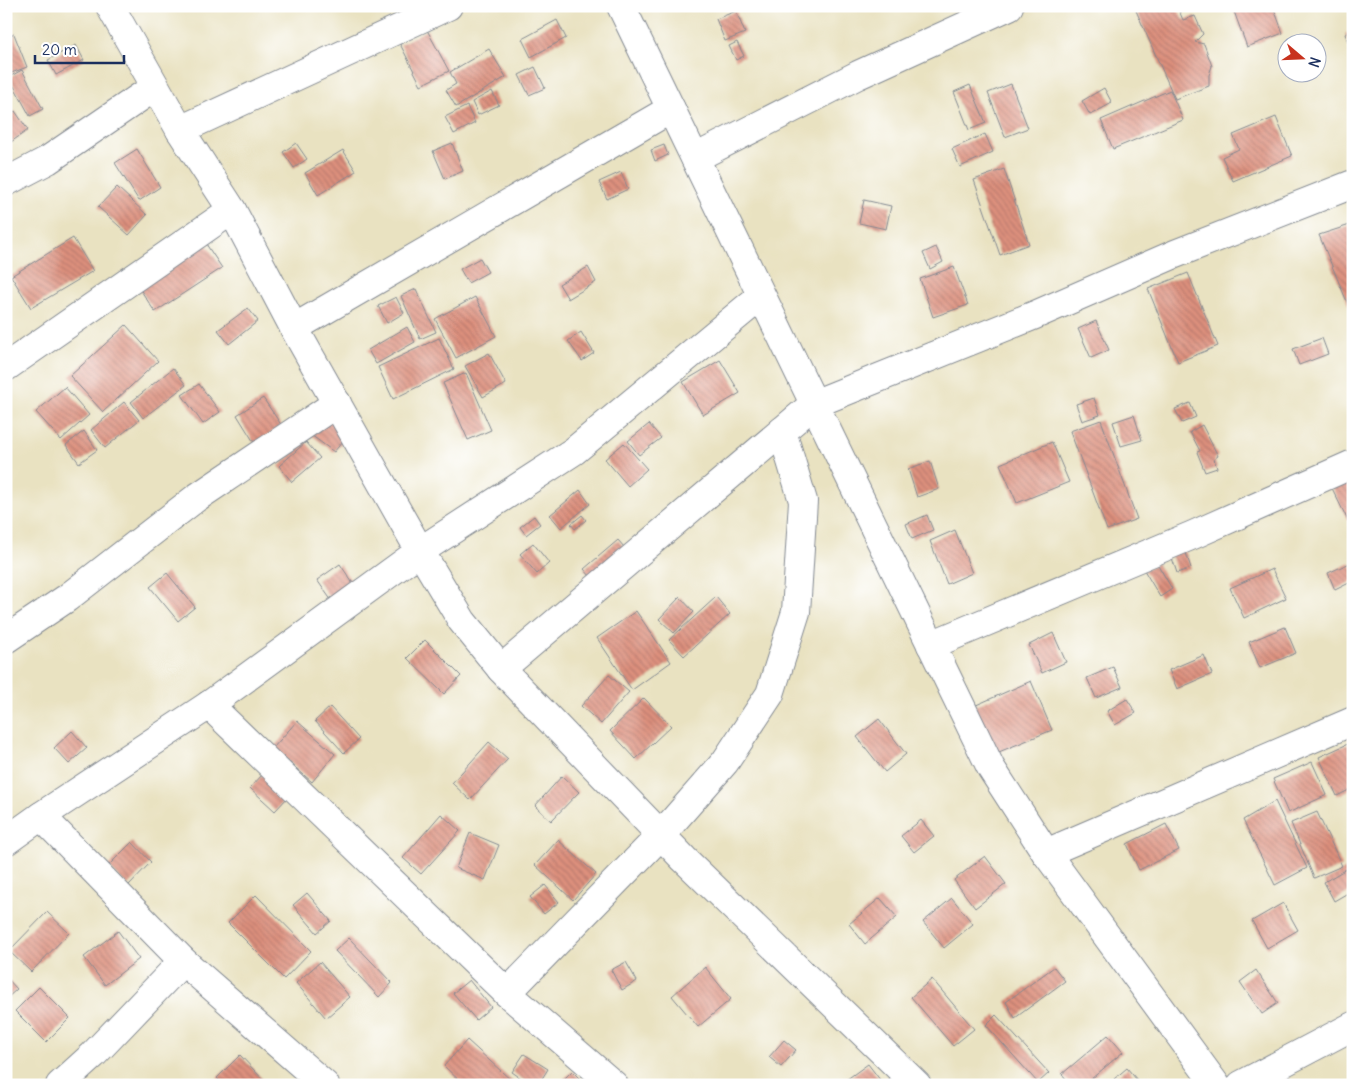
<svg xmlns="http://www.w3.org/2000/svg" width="1359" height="1091" viewBox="0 0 1359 1091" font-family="Delius,sans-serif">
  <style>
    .building { fill: url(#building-back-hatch) }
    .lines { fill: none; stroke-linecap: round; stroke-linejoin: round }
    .minor-casing { stroke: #828890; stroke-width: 30 }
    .minor { stroke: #fff; stroke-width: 28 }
  </style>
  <defs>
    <pattern id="building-back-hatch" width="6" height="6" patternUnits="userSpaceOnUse" patternTransform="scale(1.25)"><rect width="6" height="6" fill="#dd907d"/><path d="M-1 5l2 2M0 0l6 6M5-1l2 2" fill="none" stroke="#b2766a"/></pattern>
  </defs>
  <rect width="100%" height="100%" fill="#fff"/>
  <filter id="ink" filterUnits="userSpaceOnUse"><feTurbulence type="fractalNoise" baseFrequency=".02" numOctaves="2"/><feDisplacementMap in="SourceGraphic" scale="10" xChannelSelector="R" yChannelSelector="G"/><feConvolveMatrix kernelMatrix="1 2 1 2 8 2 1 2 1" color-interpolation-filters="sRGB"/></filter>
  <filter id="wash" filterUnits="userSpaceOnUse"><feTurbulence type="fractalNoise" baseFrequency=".0096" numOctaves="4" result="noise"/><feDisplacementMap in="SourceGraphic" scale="20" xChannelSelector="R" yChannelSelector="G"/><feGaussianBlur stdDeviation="1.12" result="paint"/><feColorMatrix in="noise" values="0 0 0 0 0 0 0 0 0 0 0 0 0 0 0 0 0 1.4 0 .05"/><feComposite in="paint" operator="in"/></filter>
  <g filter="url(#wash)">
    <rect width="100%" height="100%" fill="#e9e2c1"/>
    <g id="blocks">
      <!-- building -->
      <g class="building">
        <polygon points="1134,6 1177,6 1183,20 1195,16 1203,34 1195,42 1204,44 1212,66 1209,75 1209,86 1175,99"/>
        <polygon points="1232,6 1273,6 1283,33 1247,47"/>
        <polygon points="736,11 745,33 725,41 716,19"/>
        <polygon points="557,20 566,38 531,57 522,39"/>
        <polygon points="427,30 449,71 421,85 400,44"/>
        <polygon points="1353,31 1353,55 1345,34"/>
        <polygon points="14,34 27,67 6,75 6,37"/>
        <polygon points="737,42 744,56 736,60 729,46"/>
        <polygon points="76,45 84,60 56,75 48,60"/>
        <polygon points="489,49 506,77 456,107 446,90 456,84 450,72"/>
        <polygon points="535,67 545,88 529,95 519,75"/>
        <polygon points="22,70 43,109 30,116 9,77"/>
        <polygon points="1011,84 1028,128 1005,137 988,93"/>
        <polygon points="970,85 986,123 969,130 954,92"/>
        <polygon points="1104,88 1112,103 1090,115 1082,101"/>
        <polygon points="1170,90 1183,120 1113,149 1101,120"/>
        <polygon points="492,91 499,105 478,115 472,102"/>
        <polygon points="467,106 475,123 454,134 445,117"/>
        <polygon points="15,111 28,130 11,142 6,136 6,118"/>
        <polygon points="1276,117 1292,156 1233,181 1222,157 1239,149 1233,135"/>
        <polygon points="985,134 993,152 960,167 952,149"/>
        <polygon points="296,143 307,159 294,168 283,152"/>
        <polygon points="452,143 463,171 445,179 433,151"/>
        <polygon points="664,145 668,155 655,161 651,150"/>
        <polygon points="137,149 160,187 139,201 115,163"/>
        <polygon points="343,150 356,171 318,195 305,173"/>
        <polygon points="1004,169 1029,244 1000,255 974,180"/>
        <polygon points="621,172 628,189 607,199 599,182"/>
        <polygon points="117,187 147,215 129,235 98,207"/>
        <polygon points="864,200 891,206 886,229 859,223"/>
        <polygon points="1353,224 1353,316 1319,235"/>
        <polygon points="198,232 222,268 155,312 132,277"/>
        <polygon points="73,238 93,271 31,308 11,276"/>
        <polygon points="936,247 943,262 930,269 923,253"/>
        <polygon points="480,258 488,272 468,283 460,269"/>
        <polygon points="588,267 596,282 568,299 559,284"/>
        <polygon points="954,267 968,305 933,317 920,279"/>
        <polygon points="1188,273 1218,346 1178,362 1148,289"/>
        <polygon points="416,289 436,332 420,339 401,296"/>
        <polygon points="396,297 404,313 387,323 378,306"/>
        <polygon points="475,297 496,336 456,358 435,319"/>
        <polygon points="248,308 258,321 229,344 218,330"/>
        <polygon points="1096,321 1109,350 1091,358 1078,329"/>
        <polygon points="126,325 158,361 103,412 70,376"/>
        <polygon points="407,327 415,342 376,364 368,350"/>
        <polygon points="581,332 594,353 582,361 568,341"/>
        <polygon points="439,338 454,369 393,399 378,367"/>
        <polygon points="1322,338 1328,354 1299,365 1293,349"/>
        <polygon points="489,353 506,384 483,397 465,366"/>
        <polygon points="720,360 740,393 703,415 683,382"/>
        <polygon points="173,368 186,385 143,418 131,402"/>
        <polygon points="466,373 491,430 468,440 443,383"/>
        <polygon points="199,384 220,412 203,424 182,395"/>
        <polygon points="65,387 89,415 61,440 36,412"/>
        <polygon points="263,398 282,426 255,444 237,415"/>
        <polygon points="1094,398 1100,415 1082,421 1076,404"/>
        <polygon points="124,402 139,420 105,448 91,430"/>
        <polygon points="1190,403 1196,417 1182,423 1175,409"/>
        <polygon points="333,407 356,425 334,452 311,435"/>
        <polygon points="1134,415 1142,440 1121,446 1113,422"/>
        <polygon points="1101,420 1137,519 1107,530 1070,431"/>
        <polygon points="649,424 661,438 639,455 628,441"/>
        <polygon points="1202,425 1218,456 1214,459 1217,468 1205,472 1197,452 1200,451 1190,432"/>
        <polygon points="84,431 97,450 79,463 66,445"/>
        <polygon points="306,442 320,458 292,482 279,466"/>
        <polygon points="1052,442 1069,482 1017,503 1000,464"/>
        <polygon points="624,443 647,469 628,486 605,459"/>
        <polygon points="930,461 939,489 917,497 908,469"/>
        <polygon points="1346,476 1353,490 1353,531 1330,484"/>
        <polygon points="580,490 590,504 561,528 550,515"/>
        <polygon points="582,515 586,520 575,529 571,524"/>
        <polygon points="927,515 933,530 912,539 906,524"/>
        <polygon points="534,516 540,524 526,535 520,527"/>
        <polygon points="955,530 972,573 947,584 930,541"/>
        <polygon points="618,540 631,555 597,584 584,569"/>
        <polygon points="533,543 549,563 537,574 520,554"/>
        <polygon points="1184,547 1191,568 1177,573 1170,552"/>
        <polygon points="1157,563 1172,589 1160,597 1144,570"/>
        <polygon points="1350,563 1353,569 1353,581 1335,590 1328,573"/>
        <polygon points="340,564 356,588 334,604 317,580"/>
        <polygon points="1272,569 1286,598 1244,618 1230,588"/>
        <polygon points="167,573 195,607 178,621 150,587"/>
        <polygon points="680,597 694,612 674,633 659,619"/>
        <polygon points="716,597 730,614 684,656 669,640"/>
        <polygon points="636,611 671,662 632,690 597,638"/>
        <polygon points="1285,627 1296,653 1260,668 1249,642"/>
        <polygon points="1053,633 1066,662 1042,673 1029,645"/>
        <polygon points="425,640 461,676 444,694 407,658"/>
        <polygon points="1204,655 1212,674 1177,689 1169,670"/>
        <polygon points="1113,667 1122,687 1096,698 1087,678"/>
        <polygon points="609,675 629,692 601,724 581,706"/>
        <polygon points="1031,681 1052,730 994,754 974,706"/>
        <polygon points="644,698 671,726 636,759 610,731"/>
        <polygon points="1127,699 1136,713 1115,725 1107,711"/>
        <polygon points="330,707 359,739 344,753 315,721"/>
        <polygon points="879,719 906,754 885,772 857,737"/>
        <polygon points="297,721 335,754 312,782 273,748"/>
        <polygon points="72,731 87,748 69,764 54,748"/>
        <polygon points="489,742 508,759 470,800 452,783"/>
        <polygon points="1350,743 1353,749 1353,788 1337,796 1319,757"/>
        <polygon points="1312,762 1327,795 1288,813 1273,779"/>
        <polygon points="264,773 288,797 275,811 250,788"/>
        <polygon points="562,776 579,792 551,821 535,806"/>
        <polygon points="1275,801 1307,868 1275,885 1243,820"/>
        <polygon points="1317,812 1342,866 1314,878 1291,823"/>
        <polygon points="441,814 460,831 421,874 403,858"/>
        <polygon points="921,820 934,836 914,852 901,836"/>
        <polygon points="1166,824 1179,850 1139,870 1127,844"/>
        <polygon points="470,833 499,845 485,880 456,868"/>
        <polygon points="558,840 596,874 573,900 535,865"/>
        <polygon points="132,842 151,862 128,886 108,866"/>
        <polygon points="985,856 1006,884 975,908 954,880"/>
        <polygon points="1348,868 1353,876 1353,890 1334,901 1324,882"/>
        <polygon points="545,885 559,902 544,914 530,897"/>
        <polygon points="307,893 331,921 317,933 293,905"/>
        <polygon points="256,895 311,951 284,979 228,923"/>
        <polygon points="880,898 897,917 865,944 849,924"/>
        <polygon points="952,898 973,924 944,948 923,922"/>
        <polygon points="1283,903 1298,930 1267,948 1252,921"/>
        <polygon points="47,912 69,933 31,972 9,951"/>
        <polygon points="118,931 139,959 105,985 84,957"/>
        <polygon points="349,938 392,983 379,997 335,951"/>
        <polygon points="320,962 350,997 326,1018 296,983"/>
        <polygon points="626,962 637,981 622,990 611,970"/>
        <polygon points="705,967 731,999 698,1027 672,996"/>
        <polygon points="1054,967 1065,981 1015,1018 1006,1002"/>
        <polygon points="1256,970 1278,1003 1262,1014 1240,982"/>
        <polygon points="6,977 17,989 6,999"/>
        <polygon points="932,979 974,1029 953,1046 911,997"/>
        <polygon points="469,980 491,1007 476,1020 453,993"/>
        <polygon points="39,987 70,1018 46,1042 15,1011"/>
        <polygon points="996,1015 1049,1073 1038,1083 986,1025"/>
        <polygon points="1108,1035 1123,1052 1084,1085 1071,1085 1062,1074"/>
        <polygon points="467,1040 513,1082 510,1085 464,1085 444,1066"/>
        <polygon points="784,1040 796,1050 781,1067 769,1057"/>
        <polygon points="524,1054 548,1069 538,1085 531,1085 512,1072"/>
        <polygon points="240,1055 268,1085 218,1085 221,1082 217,1078"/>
        <polygon points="868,1064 884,1085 839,1085"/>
        <polygon points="1127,1068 1137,1080 1131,1085 1119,1085 1114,1079"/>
        <polygon points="572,1071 586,1085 566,1085 562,1081"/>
      </g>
    </g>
  </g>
  <g filter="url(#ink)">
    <use href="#blocks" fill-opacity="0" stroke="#828890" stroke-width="1"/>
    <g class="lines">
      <defs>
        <g id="minor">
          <polyline points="110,6 180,130 232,210 294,328 420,551 462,621 501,669 684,859 917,1085"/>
          <polyline points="621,6 991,768 1046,853 1216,1085"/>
          <polyline points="180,130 448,6"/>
          <polyline points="695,158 858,75 1009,6"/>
          <polyline points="6,182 48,160 155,87"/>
          <polyline points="294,328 671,109"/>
          <polyline points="6,367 232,210"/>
          <polyline points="6,639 67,598 196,498 337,403"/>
          <polyline points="931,645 1193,535 1353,464"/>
          <polyline points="501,669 814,404 1035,315 1175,254 1353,184"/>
          <polyline points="209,705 507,993 614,1085"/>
          <polyline points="41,816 183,961 325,1085"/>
          <polyline points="6,841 41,816 209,705 420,551 574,451 761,296"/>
          <polyline points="1046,853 1353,721"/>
          <polyline points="507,993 661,835 725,762 770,694 796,612 803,501 782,431"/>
          <polyline points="60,1085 93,1055 183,961"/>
          <polyline points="1241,1085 1353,1026"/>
        </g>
      </defs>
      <!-- minor casing -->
      <use href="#minor" class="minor-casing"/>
      <!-- minor -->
      <use href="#minor" class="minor"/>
    </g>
  </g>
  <!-- margin -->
  <rect width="1359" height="1091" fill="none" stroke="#fff" stroke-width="25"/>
  <!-- north arrow -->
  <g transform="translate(1302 58) rotate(109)"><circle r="24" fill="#ffffff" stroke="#a4acbf"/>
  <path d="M0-4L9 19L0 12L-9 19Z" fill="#c8321e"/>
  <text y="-8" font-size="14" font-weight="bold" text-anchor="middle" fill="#1b2f5e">N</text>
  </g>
  <!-- scale -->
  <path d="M35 55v8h89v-8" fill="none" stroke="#1b2f5e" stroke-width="2.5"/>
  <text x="42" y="55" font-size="15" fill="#1b2f5e" stroke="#ffffff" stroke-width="4" paint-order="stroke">20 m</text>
</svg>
